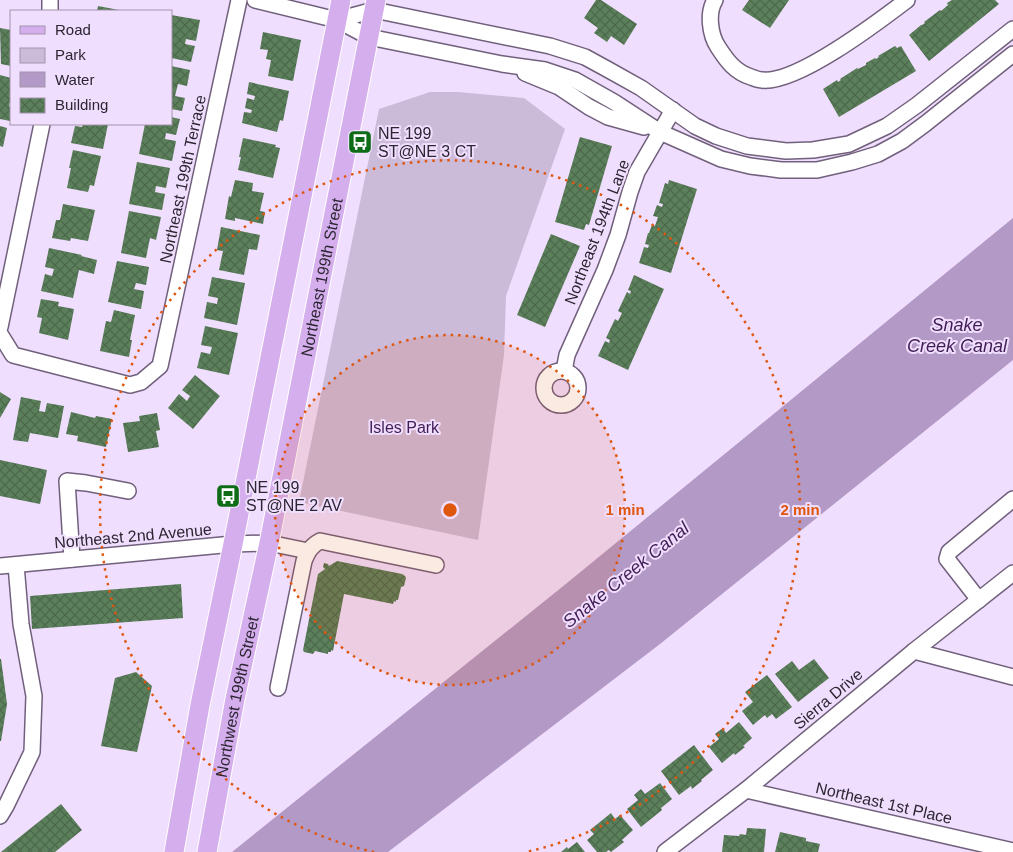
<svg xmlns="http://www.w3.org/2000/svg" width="1013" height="852" viewBox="0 0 1013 852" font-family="Helvetica,sans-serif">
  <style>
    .park { fill: #ccbad9 }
    .water { fill: #b399c5 }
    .building { fill: url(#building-cross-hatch) }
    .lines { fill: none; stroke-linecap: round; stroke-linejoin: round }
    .minor-casing { stroke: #71607c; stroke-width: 18 }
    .major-casing { stroke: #fff; stroke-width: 21 }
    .minor { stroke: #fff; stroke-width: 15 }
    .major { stroke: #d5aeee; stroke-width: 19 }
    .ring { fill: none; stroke: #df560e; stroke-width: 2.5; stroke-dasharray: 2.5 5 }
    .labels { text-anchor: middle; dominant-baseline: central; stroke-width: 4; stroke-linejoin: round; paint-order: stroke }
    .poi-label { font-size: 16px; fill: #2d2632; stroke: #f0defe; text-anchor: start }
    .street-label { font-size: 16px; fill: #2d2632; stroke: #f0defe }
    .park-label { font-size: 16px; fill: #401d54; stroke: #f0defe }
    .water-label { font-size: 18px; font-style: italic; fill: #401d54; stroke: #f0defe }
    .centre { fill: #df560e; stroke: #f0defe; stroke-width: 2.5 }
    .ring-label { font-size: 15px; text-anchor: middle; font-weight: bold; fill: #df560e; stroke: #f0defe; stroke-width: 4; stroke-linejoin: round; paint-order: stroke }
  </style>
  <defs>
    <pattern id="building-cross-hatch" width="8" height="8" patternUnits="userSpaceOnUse" patternTransform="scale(1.25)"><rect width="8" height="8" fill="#5c805b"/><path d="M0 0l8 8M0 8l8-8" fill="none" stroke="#4c694c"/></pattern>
  </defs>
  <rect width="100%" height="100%" fill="#f0defe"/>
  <!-- park -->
  <polygon class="park" points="430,92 458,92 524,98 565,129 506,296 504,355 478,540 299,502 379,109"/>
  <!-- water -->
  <polygon class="water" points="1013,218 1013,360 660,644 388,852 232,852 567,583"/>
  <!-- building -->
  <g class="building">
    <polygon points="596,0 601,0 637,24 624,45 611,36 607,42 594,33 598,28 584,18"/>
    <polygon points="749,0 789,0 770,28 742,10"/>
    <polygon points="952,0 995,0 999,4 929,61 909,35 921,25 922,25 925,23 924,22 940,10 941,11 948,5 947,3"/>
    <polygon points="98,6 119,10 119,11 97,11"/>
    <polygon points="171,15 200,20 196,41 186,39 185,44 195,46 191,62 171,58"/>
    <polygon points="0,28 11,30 11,66 1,64"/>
    <polygon points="263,32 301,40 293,81 268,76 271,60 266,59 268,50 260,49"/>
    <polygon points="895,46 897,48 901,46 916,71 839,117 823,89 837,80 838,82 841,80 840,79 857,68 858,69 866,65 866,63 875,58 876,59 879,57 878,56"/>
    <polygon points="171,66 190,70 187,86 178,84 175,96 185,98 182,111 171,109"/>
    <polygon points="0,75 11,78 11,97 9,106 11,106 11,113 10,121 0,119"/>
    <polygon points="249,82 289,91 283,121 280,120 277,132 242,123 244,112 251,113 252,110 245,108 247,98 254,100 255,96 247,94"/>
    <polygon points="171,117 180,119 176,135 166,133 165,139 176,141 172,161 139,154 145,124 171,124"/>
    <polygon points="83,124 108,124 103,149 71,143 75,126 82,127"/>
    <polygon points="0,126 7,128 3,147 0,146"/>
    <polygon points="580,137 612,146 589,225 586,224 584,230 555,222"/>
    <polygon points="243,138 276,145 275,147 280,148 273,178 238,170 241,157 239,157"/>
    <polygon points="73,150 101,156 94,186 90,185 88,192 67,188 71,168 69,168"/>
    <polygon points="137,162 170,168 166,188 156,186 155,192 165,194 162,210 129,204"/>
    <polygon points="235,180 253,183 252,191 264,193 260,211 265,212 263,224 235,218 235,221 225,219 229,196 231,197"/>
    <polygon points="669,180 697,189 671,273 639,263 644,247 648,248 649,245 645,244 648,233 649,233 652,225 655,226 658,217 653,216 657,205 662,207 663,204 659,203 665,183 668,184"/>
    <polygon points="63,204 95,210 88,241 71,238 70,241 52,238 56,220 60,220"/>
    <polygon points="129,211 161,217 156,240 150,238 146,258 121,253"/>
    <polygon points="221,227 260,235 257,250 249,249 244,275 219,270 223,251 217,250"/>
    <polygon points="551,234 580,246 545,327 517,315"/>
    <polygon points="49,248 82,255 81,256 97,260 94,274 79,270 73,298 41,291 45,274 52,276 54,269 45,267"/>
    <polygon points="117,261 149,267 146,285 136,283 134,289 144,291 141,309 108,302"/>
    <polygon points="634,275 664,289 628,370 598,356 605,341 609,343 610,340 606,338 615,319 618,321 622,313 618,311 627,292 630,294 631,291 628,290"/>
    <polygon points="212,277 245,283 237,325 204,318 207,302 217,304 218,298 208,296"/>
    <polygon points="41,299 59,302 58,306 74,309 68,340 39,333 42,318 37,317"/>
    <polygon points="114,310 135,315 130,340 132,340 129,357 100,351 106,321 111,322"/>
    <polygon points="205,326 238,333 229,375 197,368 201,352 210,354 212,347 201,345"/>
    <polygon points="195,375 220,396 193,429 168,408 179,394 187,401 190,396 182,390"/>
    <polygon points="0,392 11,399 0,418"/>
    <polygon points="21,397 41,401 39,411 45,412 47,403 64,406 58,438 30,433 28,442 13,440"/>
    <polygon points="71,412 95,418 96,416 112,419 106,447 77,441 78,436 66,434"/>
    <polygon points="157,413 160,430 156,431 159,447 128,452 123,423 140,421 139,416"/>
    <polygon points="0,460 47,470 40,504 0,496"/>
    <polygon points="337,561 402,574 405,576 406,578 404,586 401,587 398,600 396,600 396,602 394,601 393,604 344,594 333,651 331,650 331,652 328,652 328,654 315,651 313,654 304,652 303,650 318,574 325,569 323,567 324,563 328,564 329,566"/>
    <polygon points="181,584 183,618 32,629 30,596"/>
    <polygon points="0,659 1,659 7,704 1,741 0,741"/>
    <polygon points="814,659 829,678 798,702 775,674 792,661 799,670"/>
    <polygon points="136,672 152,686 137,752 101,746 115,678"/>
    <polygon points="767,675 792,707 776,719 772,714 767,718 765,715 753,725 742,711 753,702 745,692"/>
    <polygon points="739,722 752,738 743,746 745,747 735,755 734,753 722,763 709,747 719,739 715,734 723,728 726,733"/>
    <polygon points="694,745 713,770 701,780 702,781 692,789 691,786 679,795 661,771"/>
    <polygon points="660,783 672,799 661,808 662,810 641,827 627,809 638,800 634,795 641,789 645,794"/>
    <polygon points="61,804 82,830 55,852 1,852"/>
    <polygon points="611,813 615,819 620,815 633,830 622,840 624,842 611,852 609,850 606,852 597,852 587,840 594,834 590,830"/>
    <polygon points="747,828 766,829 764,852 722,852 724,835 739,836 740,834 746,835"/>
    <polygon points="780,832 806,838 806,841 820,844 818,852 775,852"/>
    <polygon points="577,842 585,852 561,852 567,847 568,849"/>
  </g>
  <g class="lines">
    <defs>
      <g id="minor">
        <polyline points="50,0 50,11"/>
        <polyline points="255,0 337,20 369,37 502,64 545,70 575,80 614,102 660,132 721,159 750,166 781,170 817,170 852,162 878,154 902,141 925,124 1013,54"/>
        <path d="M715,0C707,13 710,35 718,47C727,61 735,72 751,77C754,78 758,80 762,80C797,84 878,22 907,0"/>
        <polyline points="337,20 374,10 550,46 585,57 607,69 641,88 695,126 716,136 747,146 786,151 813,150 849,144 887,126 917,105 1013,29"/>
        <polyline points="525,73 559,87 589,107 608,117 644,127"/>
        <polyline points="0,327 42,124"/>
        <polyline points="0,334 13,355 130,385 141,382 160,366 239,0"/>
        <circle cx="561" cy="388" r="17"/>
        <polyline points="564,371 567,355 605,270 618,235 630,192 637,172 673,110"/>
        <polyline points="72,559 67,481 86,483 128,491"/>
        <polyline points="0,566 233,544 269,543 308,551"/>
        <polyline points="979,600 947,559 949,552 1013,499"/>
        <polyline points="914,651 1013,677"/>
        <path d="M278,688L304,561C308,551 311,546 320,541L436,565"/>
        <polyline points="746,790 1013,851"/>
        <polyline points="0,816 6,806 32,752 34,696 21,624 16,565"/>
        <polyline points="665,852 746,790 914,651 1013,573"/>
      </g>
      <g id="major">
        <polyline points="174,852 200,705 233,544 341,0"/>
        <path id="s1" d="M207,852L235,699L269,543L376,0"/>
      </g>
    </defs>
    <!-- minor casing -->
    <use href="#minor" class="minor-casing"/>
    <!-- major casing -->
    <use href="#major" class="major-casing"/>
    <!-- minor -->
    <use href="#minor" class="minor"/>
    <!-- major -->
    <use href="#major" class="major"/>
  </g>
  <!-- distance rings -->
  <circle cx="450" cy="510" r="175" fill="#df560e" fill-opacity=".12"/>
  <g class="ring">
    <circle cx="450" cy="510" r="175"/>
    <path d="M374 852A350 350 0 1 1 526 852"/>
  </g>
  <!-- icons -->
  <defs>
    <symbol id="bus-square" viewBox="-11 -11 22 22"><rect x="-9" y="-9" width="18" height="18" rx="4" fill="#0e6c17" stroke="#f0defe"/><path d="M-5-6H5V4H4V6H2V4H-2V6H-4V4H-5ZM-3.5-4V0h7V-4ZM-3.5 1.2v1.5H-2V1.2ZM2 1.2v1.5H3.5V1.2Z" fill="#fff"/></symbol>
  </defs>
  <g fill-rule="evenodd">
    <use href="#bus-square" x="346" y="128" width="28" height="28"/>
    <use href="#bus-square" x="214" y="482" width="28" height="28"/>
  </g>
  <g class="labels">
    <!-- poi labels -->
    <g class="poi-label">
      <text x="378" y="133">NE 199<tspan x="378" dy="18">ST@NE 3 CT</tspan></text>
      <text x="246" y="487">NE 199<tspan x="246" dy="18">ST@NE 2 AV</tspan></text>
    </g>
    <!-- street labels -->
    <g class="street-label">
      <text transform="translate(183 179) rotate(-78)">Northeast 199th Terrace</text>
      <text transform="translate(597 232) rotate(-69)">Northeast 194th Lane</text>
      <text stroke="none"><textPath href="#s1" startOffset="586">Northeast 199th Street</textPath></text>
      <text transform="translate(133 536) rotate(-5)">Northeast 2nd Avenue</text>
      <text stroke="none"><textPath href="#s1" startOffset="158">Northwest 199th Street</textPath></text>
      <text transform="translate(828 699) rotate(-40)">Sierra Drive</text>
      <text transform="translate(884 803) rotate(13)">Northeast 1st Place</text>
    </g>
    <!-- park labels -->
    <g class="park-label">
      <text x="404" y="427">Isles Park</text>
    </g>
    <!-- water labels -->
    <g class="water-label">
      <text x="957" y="325">Snake<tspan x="957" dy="21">Creek Canal</tspan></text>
      <text transform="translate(626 575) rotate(-39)">Snake Creek Canal</text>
    </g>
  </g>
  <circle cx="450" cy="510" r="8" class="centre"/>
  <g class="ring-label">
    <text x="625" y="515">1 min</text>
    <text x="800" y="515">2 min</text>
  </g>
  <!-- legend -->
  <rect x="10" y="10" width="162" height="115" fill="#f0defe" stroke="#a294ac"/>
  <rect x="20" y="26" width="25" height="8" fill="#d5aeee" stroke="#a294ac"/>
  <text x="55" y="35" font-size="15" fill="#2d2632">Road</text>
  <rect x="20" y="48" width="25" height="15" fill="#ccbad9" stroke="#a294ac"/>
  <text x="55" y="60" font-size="15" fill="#2d2632">Park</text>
  <rect x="20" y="72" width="25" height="15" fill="#b399c5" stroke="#a294ac"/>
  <text x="55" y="85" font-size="15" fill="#2d2632">Water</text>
  <rect x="20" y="98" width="25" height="15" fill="url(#building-cross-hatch)" stroke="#a294ac"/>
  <text x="55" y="110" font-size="15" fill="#2d2632">Building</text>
</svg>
